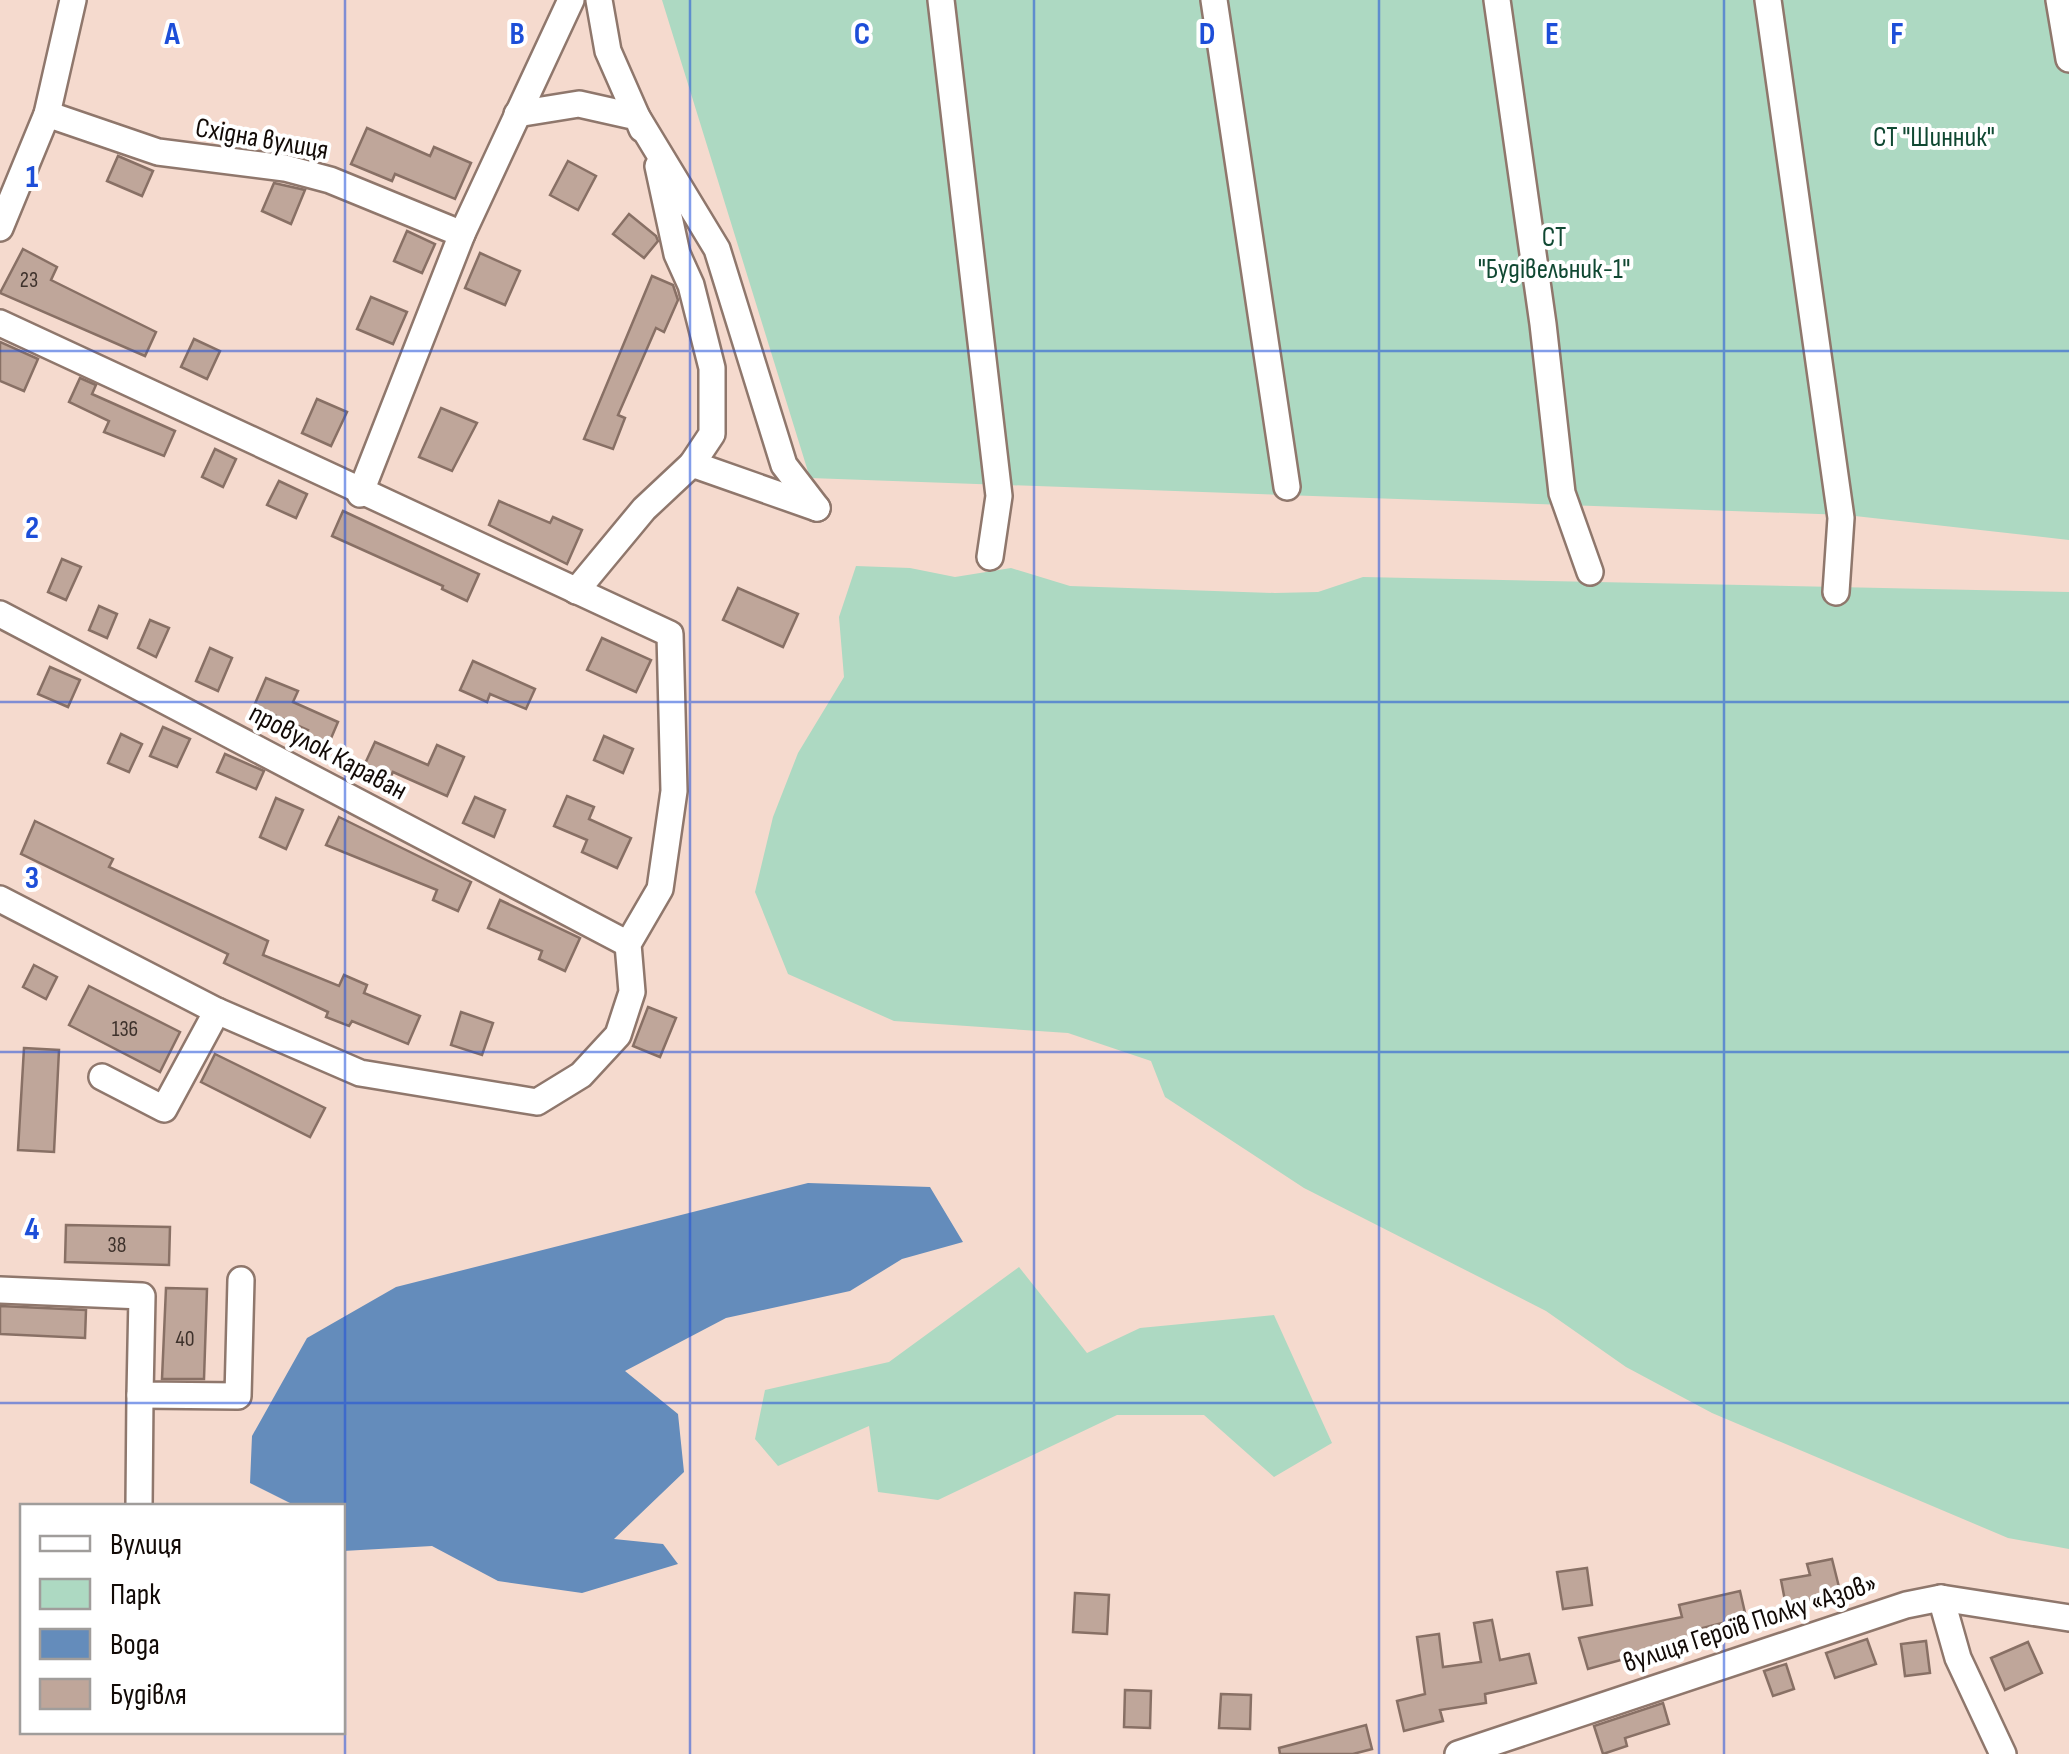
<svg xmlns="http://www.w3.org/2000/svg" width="2069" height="1754" viewBox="0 0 2069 1754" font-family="'Sofia Sans Condensed',sans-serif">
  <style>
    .green { fill: #add9c2 }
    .water { fill: #648cbb }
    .building { fill: #bfa69a; stroke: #887065; stroke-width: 2.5 }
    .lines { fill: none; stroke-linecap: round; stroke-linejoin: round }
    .minor-casing { stroke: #8f776c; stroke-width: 30 }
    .minor { stroke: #fff; stroke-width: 25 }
    .grid { fill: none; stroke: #1d4ed8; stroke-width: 2.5; stroke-opacity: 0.55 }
    .labels { text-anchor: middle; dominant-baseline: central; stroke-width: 8; stroke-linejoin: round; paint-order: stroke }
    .number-label { font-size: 22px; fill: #3d312b }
    .park-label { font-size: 28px; fill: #104832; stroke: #fff }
    .street-label { font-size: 28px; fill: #120a06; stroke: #fff }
    .grid-label { font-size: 32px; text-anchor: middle; font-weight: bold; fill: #1d4ed8; stroke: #fff; stroke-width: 8; stroke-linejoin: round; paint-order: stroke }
  </style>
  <rect width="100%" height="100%" fill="#f5dace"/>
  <!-- green -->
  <g class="green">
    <polygon points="662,0 2069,0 2069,540 1846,515 810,478"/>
    <polygon points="856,566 910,568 955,577 1011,568 1070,586 1275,593 1318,592 1363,577 2069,592 2069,1549 2008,1538 1712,1413 1626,1367 1546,1311 1304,1188 1165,1097 1151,1061 1068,1033 894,1021 788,974 755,892 773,817 798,753 844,677 839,617"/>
    <polygon points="1019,1267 1087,1353 1140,1328 1274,1315 1332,1443 1274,1477 1204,1415 1117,1415 938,1500 878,1492 869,1426 778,1466 755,1439 765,1390 889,1362"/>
  </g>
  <!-- water -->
  <polygon class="water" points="808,1183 930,1187 963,1242 902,1259 850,1291 726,1318 625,1371 678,1414 684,1472 614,1539 663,1544 678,1564 582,1593 498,1581 432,1546 343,1551 342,1506 296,1506 250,1483 252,1436 307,1338 396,1287"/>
  <!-- building -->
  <g class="building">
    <polygon points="367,128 430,156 434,147 471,163 455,199 395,174 392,181 351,164"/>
    <polygon points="118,156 153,171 142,196 107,181"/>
    <polygon points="568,161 596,176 578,210 550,195"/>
    <polygon points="274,183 305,190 291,224 262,211"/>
    <polygon points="629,214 656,236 658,241 644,258 613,234"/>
    <polygon points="407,231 435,244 422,273 394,261"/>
    <polygon points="23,249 57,267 51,280 156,332 145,356 0,293"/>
    <polygon points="480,253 520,271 505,305 465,288"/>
    <polygon points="652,276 673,285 678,300 664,332 656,328 618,415 625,418 613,449 584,439"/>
    <polygon points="371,297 407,312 393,344 357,329"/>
    <polygon points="194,339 220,351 207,379 181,367"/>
    <polygon points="0,342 38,359 24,391 0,381"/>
    <polygon points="80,378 96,385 92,394 175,431 164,456 104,432 109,421 69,402"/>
    <polygon points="317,399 347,412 331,446 302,433"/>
    <polygon points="441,408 477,423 452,471 419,457"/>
    <polygon points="215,449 236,459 223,487 202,477"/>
    <polygon points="279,481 307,494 296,518 267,505"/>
    <polygon points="499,501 550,523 553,517 582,530 567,564 489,525"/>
    <polygon points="343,511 479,574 467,601 442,589 443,586 332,536"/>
    <polygon points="62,559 81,567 66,600 48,592"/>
    <polygon points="738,588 798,614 783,647 723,620"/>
    <polygon points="99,606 117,614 107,638 89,630"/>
    <polygon points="150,620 169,628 156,657 138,648"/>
    <polygon points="602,638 651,660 636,692 587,670"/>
    <polygon points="210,648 232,658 218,691 196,681"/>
    <polygon points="473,661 535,689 526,709 490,694 487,702 460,690"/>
    <polygon points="50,667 80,680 68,707 38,694"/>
    <polygon points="266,678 298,691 293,702 338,722 326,750 303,740 308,730 254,706"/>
    <polygon points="163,727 190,739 177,767 150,756"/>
    <polygon points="121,734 142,744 129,772 108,763"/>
    <polygon points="604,736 633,749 623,773 594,760"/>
    <polygon points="375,742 428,765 437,745 464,757 447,796 393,772 389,780 363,768"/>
    <polygon points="225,754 264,771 256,789 217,772"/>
    <polygon points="567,796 594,807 589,819 631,838 617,868 582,852 587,840 554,826"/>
    <polygon points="475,797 505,810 494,837 463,823"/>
    <polygon points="276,798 303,810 286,849 260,837"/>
    <polygon points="339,817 471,882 458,911 433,900 437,890 326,845"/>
    <polygon points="35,821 113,859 109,867 268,941 263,955 339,986 344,975 367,985 364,993 420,1016 408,1044 352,1021 349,1026 326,1017 328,1012 224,963 228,954 21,854"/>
    <polygon points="500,900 580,938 565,971 539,959 542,951 488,928"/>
    <polygon points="34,965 57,977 46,999 23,987"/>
    <polygon points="89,986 180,1032 160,1072 69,1025"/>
    <polygon points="648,1007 676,1018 660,1057 633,1046"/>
    <polygon points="461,1012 493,1023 482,1055 451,1045"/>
    <polygon points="24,1048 59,1050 54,1152 18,1150"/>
    <polygon points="215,1054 325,1108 310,1137 201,1082"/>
    <polygon points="66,1225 170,1227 169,1265 65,1262"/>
    <polygon points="166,1288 207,1289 204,1379 162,1379"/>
    <polygon points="0,1306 86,1310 85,1338 0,1334"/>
    <polygon points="1832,1559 1840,1591 1786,1606 1781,1580 1810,1575 1807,1564"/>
    <polygon points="1587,1568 1592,1605 1563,1609 1557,1572"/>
    <polygon points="1740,1591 1746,1617 1699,1629 1701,1638 1588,1669 1579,1638 1682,1617 1679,1605"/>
    <polygon points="1075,1593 1109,1595 1107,1634 1073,1632"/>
    <polygon points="1492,1620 1500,1660 1529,1654 1536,1683 1485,1694 1486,1703 1440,1710 1443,1721 1404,1731 1397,1701 1425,1694 1417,1637 1439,1634 1443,1667 1481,1662 1474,1623"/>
    <polygon points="1867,1639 1876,1664 1835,1678 1826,1653"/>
    <polygon points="1926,1641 1930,1673 1905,1676 1901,1644"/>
    <polygon points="2028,1642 2042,1673 2005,1690 1991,1658"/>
    <polygon points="1786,1664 1794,1689 1773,1696 1764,1671"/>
    <polygon points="1125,1690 1151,1691 1150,1728 1124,1727"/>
    <polygon points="1221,1694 1251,1695 1250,1729 1219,1728"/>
    <polygon points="1663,1703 1669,1724 1625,1738 1627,1746 1603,1754 1594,1726"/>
    <polygon points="1366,1725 1372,1749 1353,1754 1280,1754 1279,1748"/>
  </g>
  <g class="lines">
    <defs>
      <g id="minor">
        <polyline points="599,0 608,51 637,117 717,249 784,465 817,508"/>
        <polyline points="941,0 999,496 990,557"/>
        <polyline points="1214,0 1287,487"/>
        <polyline points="1497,0 1543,324 1562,493 1590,572"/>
        <polyline points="1768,0 1841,518 1836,592"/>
        <polyline points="2059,0 2069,59"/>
        <polyline points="47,114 158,152 285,168 330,180 462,234"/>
        <polyline points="517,114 579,104 637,117 642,129"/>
        <polyline points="658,166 677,254 691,285 712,368 712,434 692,464"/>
        <polyline points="0,228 47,114 73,0"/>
        <polyline points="0,323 670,634 674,791 660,889 628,944 632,992 618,1035 581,1075 537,1102 360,1073 217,1011 0,899"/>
        <polyline points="360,494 462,234 571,0"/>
        <polyline points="576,591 644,509 692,464 817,508"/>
        <polyline points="0,614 628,944"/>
        <polyline points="102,1077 164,1109 217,1011"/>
        <polyline points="0,1290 142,1296 140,1395 238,1396 241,1280"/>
        <polyline points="139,1506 140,1395"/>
        <polyline points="1941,1598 1958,1658 2003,1754"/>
        <polyline points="1458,1754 1906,1605 1941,1598 2069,1618"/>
      </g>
    </defs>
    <!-- minor casing -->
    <use href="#minor" class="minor-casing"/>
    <!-- minor -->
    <use href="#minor" class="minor"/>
  </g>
  <!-- grid -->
  <path class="grid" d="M345,0V1754M690,0V1754M1034,0V1754M1379,0V1754M1724,0V1754M0,351H2069M0,702H2069M0,1052H2069M0,1403H2069"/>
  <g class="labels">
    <!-- number labels -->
    <g class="number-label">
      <text x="29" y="280">23</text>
      <text x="125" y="1029">136</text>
      <text x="117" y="1245">38</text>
      <text x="185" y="1339">40</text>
    </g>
    <!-- park labels -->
    <g class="park-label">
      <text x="1934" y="137">СТ "Шинник"</text>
      <text x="1554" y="237">СТ<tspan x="1554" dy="32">"Будівельник-1"</tspan></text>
    </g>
    <!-- street labels -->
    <g class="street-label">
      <text transform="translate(262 139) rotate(10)">Східна вулиця</text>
      <text transform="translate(328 752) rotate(28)">провулок Караван</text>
      <text transform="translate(1750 1623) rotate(-18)">вулиця Героїв Полку «Азов»</text>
    </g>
  </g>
  <g class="grid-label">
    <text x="172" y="44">A</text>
    <text x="517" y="44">B</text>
    <text x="862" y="44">C</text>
    <text x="1207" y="44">D</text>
    <text x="1552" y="44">E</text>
    <text x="1897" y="44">F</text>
    <text x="32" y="187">1</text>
    <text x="32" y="538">2</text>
    <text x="32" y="888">3</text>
    <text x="32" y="1239">4</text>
  </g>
  <!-- legend -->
  <rect x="20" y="1504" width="325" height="230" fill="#ffffff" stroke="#a09d9b" stroke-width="2.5"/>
  <rect x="40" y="1536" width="50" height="15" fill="#ffffff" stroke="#a09d9b" stroke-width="2.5"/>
  <text x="110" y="1554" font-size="30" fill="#120a06">Вулиця</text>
  <rect x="40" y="1579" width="50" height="30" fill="#add9c2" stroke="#a09d9b" stroke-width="2.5"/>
  <text x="110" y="1604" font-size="30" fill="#120a06">Парк</text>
  <rect x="40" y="1629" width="50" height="30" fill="#648cbb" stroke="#a09d9b" stroke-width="2.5"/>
  <text x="110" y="1654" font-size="30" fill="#120a06">Вода</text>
  <rect x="40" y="1679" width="50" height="30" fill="#bfa69a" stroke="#a09d9b" stroke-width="2.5"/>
  <text x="110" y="1704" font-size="30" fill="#120a06">Будівля</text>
</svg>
